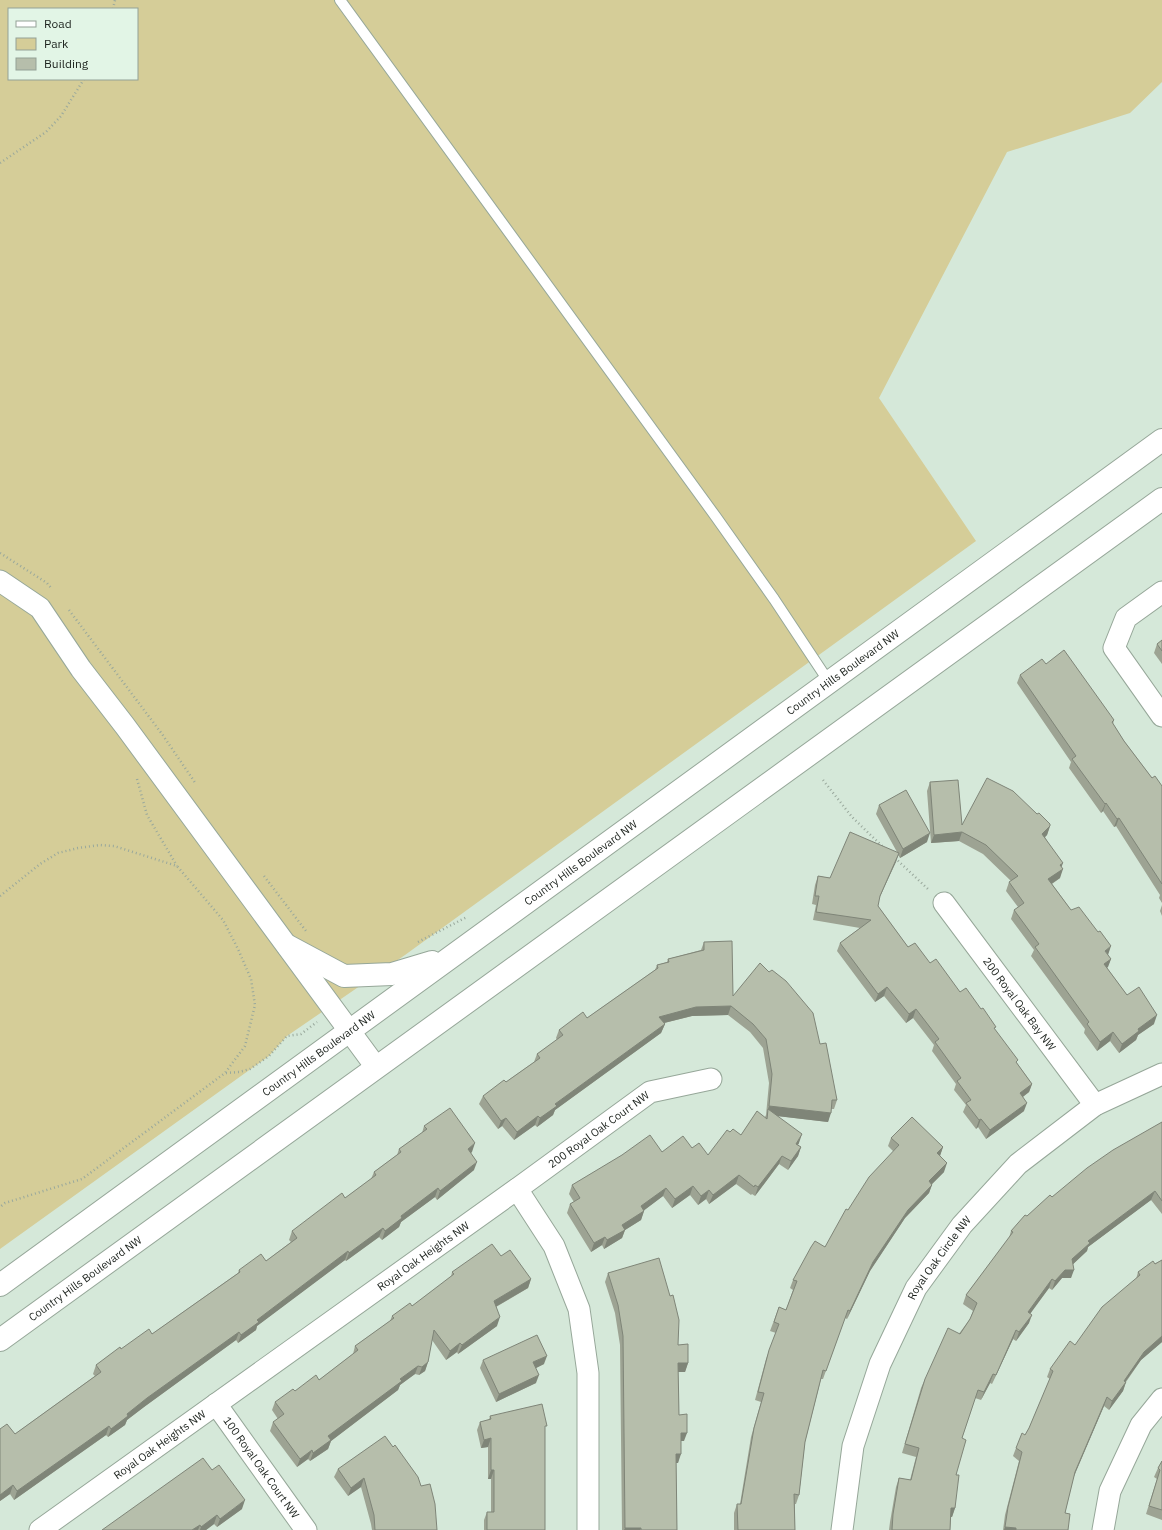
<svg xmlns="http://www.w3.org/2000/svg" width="1162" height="1530" viewBox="0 0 1162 1530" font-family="'IBM Plex Sans',sans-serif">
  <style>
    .green { fill: #d5cd98; fill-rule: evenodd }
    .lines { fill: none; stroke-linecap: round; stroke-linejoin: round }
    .service-casing { stroke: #96a799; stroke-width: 12 }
    .minor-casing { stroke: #96a799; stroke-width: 23 }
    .secondary-casing { stroke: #96a799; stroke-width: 24 }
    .path { stroke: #99a89c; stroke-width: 2.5; stroke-dasharray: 1 3; stroke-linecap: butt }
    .service { stroke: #fff; stroke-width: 10 }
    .minor { stroke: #fff; stroke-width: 21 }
    .secondary { stroke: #fff; stroke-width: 22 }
    .wall { fill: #9da393 }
    .shaded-wall { fill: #7f8578 }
    .building { fill: #b6beab; stroke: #7f8578 }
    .labels { text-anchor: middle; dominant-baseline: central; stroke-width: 3; stroke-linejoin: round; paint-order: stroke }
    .street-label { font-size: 11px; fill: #1c221d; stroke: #e2f5e6 }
  </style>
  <rect width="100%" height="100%" fill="#d5e8d9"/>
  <!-- green -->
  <path class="green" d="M0,0H1162V82L1130,113L1007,152L879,398L976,541L405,955L287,1036L269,1056L0,1249ZM9,9H137V79H9Z"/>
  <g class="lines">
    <defs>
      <polyline id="service" points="340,0 716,517 774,599 829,682"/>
      <g id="minor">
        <polyline points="0,581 40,608 81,669 125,726 376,1067"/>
        <polyline points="1162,592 1126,618 1114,648 1162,716"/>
        <path id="s1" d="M944,903L1095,1105"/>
        <path id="s2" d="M517,1189L650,1092L711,1079"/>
        <path id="s3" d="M216,1404L306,1530"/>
        <path id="s4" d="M40,1530L517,1189L554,1246L579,1309L588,1373V1530"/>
        <path id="s5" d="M842,1530L853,1446L880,1364L916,1288L962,1225L1018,1164L1095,1105L1162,1074"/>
        <polyline points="1103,1530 1110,1491 1141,1425 1162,1399"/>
      </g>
      <g id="secondary">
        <polyline points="288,946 344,976 392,974 432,962"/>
        <path id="s6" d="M0,1285L1162,440"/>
        <path id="s7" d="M0,1340L1162,499"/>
      </g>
    </defs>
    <!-- service casing -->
    <use href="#service" class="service-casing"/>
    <!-- minor casing -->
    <use href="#minor" class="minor-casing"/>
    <!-- secondary casing -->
    <use href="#secondary" class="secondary-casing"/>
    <!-- path -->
    <g class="path">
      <polyline points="113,9 115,0"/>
      <polyline points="0,163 46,132 61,116 84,79"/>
      <polyline points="0,553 47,583 52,589"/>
      <polyline points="69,610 162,734 196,784"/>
      <polyline points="137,779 147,815 177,866"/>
      <polyline points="823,780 852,817 883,847"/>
      <polyline points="895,858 929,890"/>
      <polyline points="264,876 306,931"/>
      <polyline points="0,896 40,864 58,853 78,848 100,845 114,846 177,866 223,920 238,949 251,979 255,1005 245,1046 225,1073 82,1179 5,1203 0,1207"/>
      <polyline points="418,942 467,917"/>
      <polyline points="226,1073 239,1072 250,1069 269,1056 287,1036 301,1034 317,1022"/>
    </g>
    <!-- service -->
    <use href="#service" class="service"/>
    <!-- minor -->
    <use href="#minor" class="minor"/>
    <!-- secondary -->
    <use href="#secondary" class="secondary"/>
  </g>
  <!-- wall -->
  <g class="wall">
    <polygon points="1162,640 1162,664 1154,653 1157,644"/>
    <polygon points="1046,664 1114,720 1113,724 1124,741 1152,778 1162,786 1162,903 1159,898 1160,895 1116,826 1114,827 1103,811 1101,813 1069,768 1071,762 1017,683 1020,675"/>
    <polygon points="930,782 962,825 1050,826 1047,835 1045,837 1061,867 1060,878 1052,884 1071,910 1111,959 1107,968 1127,995 1154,1024 1138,1035 1136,1040 1119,1053 1110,1041 1097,1051 1084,1033 1085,1029 1031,956 1034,950 1011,919 1014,910 1018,907 1006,891 1009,882 1011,881 983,854 959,841 931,843 927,791"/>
    <polygon points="879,805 927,842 900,858 898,855 879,899 878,906 908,947 930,963 960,992 995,1030 1017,1063 1032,1084 1029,1092 1023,1097 1024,1111 986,1139 978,1127 976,1129 963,1112 966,1105 954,1090 956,1084 932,1051 934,1045 913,1018 906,1023 884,996 875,1002 837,951 840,943 860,928 813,920 816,905 812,904 815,885 818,876 830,878 897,852 876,814"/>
    <polygon points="1162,905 1162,916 1160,911"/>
    <polygon points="704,942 733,996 820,1044 837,1100 834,1109 831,1109 828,1122 778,1116 799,1143 798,1145 801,1147 798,1156 788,1170 779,1164 755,1196 752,1194 751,1195 736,1184 709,1204 706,1199 698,1205 690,1195 672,1208 663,1196 644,1210 644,1211 641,1220 625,1230 622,1238 604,1249 602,1245 591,1252 567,1213 570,1204 574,1202 569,1194 572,1185 662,1152 692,1148 708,1155 730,1132 741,1135 765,1117 766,1115 769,1083 763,1048 750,1032 728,1015 692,1016 664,1023 665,1024 661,1033 555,1110 553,1115 537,1127 535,1125 514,1140 502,1126 498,1129 479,1104 483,1096 506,1082 534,1062 537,1054 557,1040 556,1038 559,1030 587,1018 655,970 657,965 667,962 668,959 701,950"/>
    <polygon points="1162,1122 1162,1214 1151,1200 1088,1247 1087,1251 1073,1264 1071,1278 1062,1278 1052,1290 1049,1288 1030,1313 1029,1323 1016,1341 1013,1339 992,1384 990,1383 981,1400 975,1398 962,1438 956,1475 955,1508 952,1517 951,1517 950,1530 889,1530 890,1522 896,1487 899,1478 910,1480 916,1457 902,1453 921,1388 925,1379 970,1319 973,1311 963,1304 966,1295 1009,1238 1011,1231 1027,1216 1052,1197"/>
    <polygon points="424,1126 472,1152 471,1153 474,1170 437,1200 435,1197 401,1222 399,1227 382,1240 379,1237 346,1261 345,1260 257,1326 256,1330 238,1343 236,1340 144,1407 127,1420 125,1425 108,1437 106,1435 14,1500 10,1494 0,1501 0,1429 15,1434 95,1376 93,1374 96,1365 121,1349 152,1334 238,1273 239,1270 266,1261 291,1242 289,1240 292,1231 345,1198 371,1179 374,1172 397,1155 399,1149 422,1133"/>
    <polygon points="891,1138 943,1147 940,1155 944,1172 932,1184 929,1193 905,1218 870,1271 847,1319 845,1318 823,1379 821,1379 805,1442 799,1495 796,1504 795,1504 795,1530 734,1530 734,1513 737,1504 740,1504 751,1437 761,1402 755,1400 766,1359 776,1333 770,1331 779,1307 786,1310 793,1290 790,1288 793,1280 825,1247 848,1210 894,1152 888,1146"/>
    <polygon points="501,1256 531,1279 528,1288 496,1307 497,1326 458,1354 457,1352 446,1360 432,1340 428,1362 425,1371 419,1375 415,1374 400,1385 398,1390 331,1441 328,1449 310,1461 308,1459 297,1467 270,1431 273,1422 278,1419 272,1410 275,1402 295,1391 319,1380 353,1354 355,1346 390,1321 392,1316 412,1306 451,1277 452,1272"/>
    <polygon points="1162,1260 1162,1342 1141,1360 1126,1382 1123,1391 1109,1410 1104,1406 1074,1475 1065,1513 1068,1530 1003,1530 1005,1515 1019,1461 1013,1456 1016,1448 1025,1435 1029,1428 1050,1379 1047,1377 1050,1369 1075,1345 1136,1279 1138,1272"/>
    <polygon points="608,1273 678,1345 688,1363 685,1372 678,1372 679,1415 684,1441 681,1441 678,1463 676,1463 677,1530 622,1530 620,1345 615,1313 605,1282"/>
    <polygon points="483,1360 544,1364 536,1368 536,1383 496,1402 480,1368"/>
    <polygon points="490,1416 545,1431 545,1530 484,1530 484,1520 487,1512 491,1512 491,1479 488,1479 488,1447 481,1448 477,1430 480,1422 489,1420"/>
    <polygon points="1162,1461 1162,1520 1146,1514 1157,1479 1154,1477 1158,1468"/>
    <polygon points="338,1469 421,1486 437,1530 372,1530 371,1524 361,1487 348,1496 334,1477"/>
    <polygon points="242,1509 217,1527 214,1524 206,1530 102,1530"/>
  </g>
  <!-- shaded-wall -->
  <g class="shaded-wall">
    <polygon points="1106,803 1103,811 1101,813 1105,804"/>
    <polygon points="1119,818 1116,826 1114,827 1117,819"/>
    <polygon points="1050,826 1047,835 1039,843 1042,834"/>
    <polygon points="962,832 959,841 931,843 934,835"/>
    <polygon points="930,833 927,842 900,858 903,849"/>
    <polygon points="899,853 896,862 876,905 880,896"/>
    <polygon points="1063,863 1060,871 1063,869 1060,878 1045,888 1048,879 1060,865"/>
    <polygon points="1111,946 1108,955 1105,951"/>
    <polygon points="1111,959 1108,967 1101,972 1104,964"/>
    <polygon points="887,987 884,996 875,1002 878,994"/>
    <polygon points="731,1006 728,1015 692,1016 656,1025 659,1017 696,1007"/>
    <polygon points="916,1009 913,1018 906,1023 909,1014"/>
    <polygon points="1157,1015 1154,1024 1138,1035 1136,1040 1119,1053 1122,1044 1138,1029"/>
    <polygon points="665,1024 661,1033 555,1110 553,1115 537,1127 540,1118 555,1104"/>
    <polygon points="1113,1032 1110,1041 1097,1051 1100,1042"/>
    <polygon points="1032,1084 1029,1092 1017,1101 1020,1093"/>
    <polygon points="1027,1103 1024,1111 986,1139 990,1130"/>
    <polygon points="769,1106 831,1113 828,1122 768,1115 768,1109 766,1115"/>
    <polygon points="538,1116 535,1125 514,1140 517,1132"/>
    <polygon points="506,1118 502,1126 498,1129 501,1121"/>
    <polygon points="981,1119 978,1127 976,1129 979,1120"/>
    <polygon points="802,1134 799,1143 793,1152 796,1144"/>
    <polygon points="475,1143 472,1152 465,1157 468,1149"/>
    <polygon points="801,1147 798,1156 788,1170 791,1161"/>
    <polygon points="943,1147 940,1156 937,1153"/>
    <polygon points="782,1156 779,1164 755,1196 758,1187"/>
    <polygon points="477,1162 474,1170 437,1200 440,1191"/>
    <polygon points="947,1163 944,1172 926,1190 929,1181"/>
    <polygon points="739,1175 736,1184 709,1204 713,1195"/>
    <polygon points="932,1185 929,1193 905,1218 870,1271 847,1319 850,1311 873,1262 908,1210"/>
    <polygon points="693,1186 690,1195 672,1208 675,1199"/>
    <polygon points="438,1188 435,1197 401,1222 399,1227 382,1240 385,1231 401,1216"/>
    <polygon points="666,1188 663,1196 638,1215 641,1206"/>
    <polygon points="709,1190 706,1199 698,1205 701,1196"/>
    <polygon points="1155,1191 1151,1200 1088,1247 1087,1251 1069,1268 1072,1259 1088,1241"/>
    <polygon points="644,1211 641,1220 625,1230 622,1238 604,1249 607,1240 622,1225"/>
    <polygon points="383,1228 379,1237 346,1261 349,1253"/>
    <polygon points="605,1237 602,1245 591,1252 594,1243"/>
    <polygon points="348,1251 345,1260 257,1326 256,1330 238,1343 241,1335 257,1320"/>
    <polygon points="1065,1270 1074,1270 1071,1278 1062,1278 1052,1290 1055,1281"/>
    <polygon points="531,1279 528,1288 490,1310 494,1301"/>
    <polygon points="1052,1279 1049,1288 1025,1321 1028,1312"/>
    <polygon points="1032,1315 1029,1323 1016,1341 1019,1332"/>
    <polygon points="500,1317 497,1326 458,1354 462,1345"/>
    <polygon points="1016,1330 1013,1339 992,1384"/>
    <polygon points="239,1332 236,1340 144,1407 127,1420 125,1425 108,1437 111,1429 127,1414 147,1398"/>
    <polygon points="1162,1336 1162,1342 1141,1360 1120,1389 1124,1381 1144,1352"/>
    <polygon points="460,1343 457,1352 446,1360 450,1351"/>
    <polygon points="547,1356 544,1364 530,1371 533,1362"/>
    <polygon points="428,1362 425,1371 419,1375 422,1367"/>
    <polygon points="678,1363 688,1363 685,1372 674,1372"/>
    <polygon points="418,1366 415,1374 400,1385 398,1390 331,1441 328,1449 310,1461 313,1453 328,1436 400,1379"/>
    <polygon points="993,1374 990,1383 981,1400 984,1392"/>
    <polygon points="539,1375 536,1383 496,1402 499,1394"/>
    <polygon points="1126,1382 1123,1391 1109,1410 1112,1401"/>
    <polygon points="1107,1397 1104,1406 1072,1481 1075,1472"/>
    <polygon points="109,1426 106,1435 14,1500 17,1491"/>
    <polygon points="681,1433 687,1433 684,1441 678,1441"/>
    <polygon points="491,1438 488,1447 481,1448 484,1440"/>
    <polygon points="312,1450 308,1459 297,1467 300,1459"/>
    <polygon points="676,1454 681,1454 678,1463 673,1463"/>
    <polygon points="491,1470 494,1470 491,1479 488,1479"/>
    <polygon points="364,1478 361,1487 348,1496 351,1488"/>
    <polygon points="13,1485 10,1494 0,1501 0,1495"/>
    <polygon points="245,1500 242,1509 217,1527 220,1519"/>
    <polygon points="951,1508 955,1508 952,1517 948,1516"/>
    <polygon points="217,1515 214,1524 206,1530 200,1530 201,1527"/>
    <polygon points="200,1525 198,1530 192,1530"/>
    <polygon points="1005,1527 1016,1528 1016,1530 1004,1530"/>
    <polygon points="625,1528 641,1528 640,1530 624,1530"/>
  </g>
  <!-- building -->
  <g class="building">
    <polygon points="1162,640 1162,651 1157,644"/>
    <polygon points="1064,650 1114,720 1112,722 1124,741 1152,778 1155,776 1162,786 1162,884 1119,818 1117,819 1106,803 1105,804 1072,759 1076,756 1020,675 1042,659 1046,664"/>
    <polygon points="987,778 1013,791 1037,814 1039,813 1050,824 1050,826 1042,834 1063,863 1060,865 1063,869 1048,879 1071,910 1079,907 1098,932 1100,931 1111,946 1105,951 1111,959 1104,964 1127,995 1139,987 1157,1015 1138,1029 1139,1031 1122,1044 1113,1032 1100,1042 1087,1024 1089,1022 1035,947 1039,944 1014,910 1024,903 1009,882 1018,876 986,845 962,832 934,835 930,782 958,780 962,825"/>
    <polygon points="906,790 930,833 903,849 879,805"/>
    <polygon points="850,832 899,853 880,896 878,906 908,947 915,943 930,963 936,959 960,992 966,988 981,1009 983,1008 996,1027 994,1028 1018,1060 1016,1062 1032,1084 1020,1093 1027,1103 990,1130 981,1119 979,1120 966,1103 971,1100 957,1081 961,1078 935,1042 939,1039 916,1009 909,1014 887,987 878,994 840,943 871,920 816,912 819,896 815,896 818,876 830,878"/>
    <polygon points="732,941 733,996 760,963 769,972 772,970 786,981 813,1013 820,1044 826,1043 837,1100 832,1100 831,1113 769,1106 772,1074 766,1039 753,1024 731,1006 696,1007 659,1017 665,1024 555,1104 557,1106 540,1118 538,1116 517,1132 506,1118 501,1121 483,1096 504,1080 506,1082 540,1058 537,1054 563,1035 559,1030 583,1012 587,1018 658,968 657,965 669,962 668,959 704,950 704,942"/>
    <polygon points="450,1108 475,1143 468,1149 477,1162 440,1191 438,1188 401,1216 402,1218 385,1231 383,1228 349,1253 348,1251 257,1320 259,1322 241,1335 239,1332 147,1398 127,1414 128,1416 111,1429 109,1426 17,1491 13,1485 0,1495 0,1429 7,1424 15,1434 101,1372 96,1365 120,1347 121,1349 149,1329 152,1334 240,1272 239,1270 261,1254 266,1261 297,1238 292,1231 342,1193 345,1198 376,1175 374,1172 401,1152 399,1149 427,1129 424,1126"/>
    <polygon points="768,1109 802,1134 796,1144 801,1147 791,1161 782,1156 758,1187 755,1185 754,1187 739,1175 713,1195 709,1190 701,1196 693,1186 675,1199 666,1188 641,1206 644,1211 622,1225 625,1230 607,1240 605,1237 594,1243 570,1204 580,1198 572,1185 622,1155 650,1135 662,1152 683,1136 692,1148 699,1143 708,1155 727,1130 730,1132 733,1129 741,1135 757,1111 767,1119"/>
    <polygon points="912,1117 943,1147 937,1153 947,1163 929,1181 932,1185 908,1210 873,1262 850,1311 848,1310 826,1371 823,1370 805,1442 799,1495 794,1494 795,1530 738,1530 737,1504 741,1504 754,1428 764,1393 758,1392 769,1350 779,1324 774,1322 779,1307 786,1310 797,1281 793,1280 811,1247 815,1241 825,1247 846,1209 848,1210 869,1177 899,1145 891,1138"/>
    <polygon points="1162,1122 1162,1201 1155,1191 1088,1241 1090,1243 1072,1259 1074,1270 1065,1270 1055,1281 1052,1279 1028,1312 1032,1315 1019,1332 1016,1330 996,1375 993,1374 984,1392 978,1390 962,1438 966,1440 956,1475 959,1475 955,1508 951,1508 950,1530 892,1530 893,1514 899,1478 911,1480 919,1448 905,1444 925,1379 948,1328 960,1334 970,1319 977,1303 966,1295 1013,1232 1011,1231 1025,1215 1027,1216 1050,1195 1052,1197 1087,1168 1113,1150"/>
    <polygon points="492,1244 501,1256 510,1250 531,1279 494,1301 500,1317 462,1345 460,1343 450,1351 434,1330 428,1362 422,1367 418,1366 400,1379 402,1381 328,1436 331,1440 313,1453 312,1450 300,1459 273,1422 284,1414 275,1402 293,1389 295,1391 316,1375 319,1380 358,1350 355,1346 394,1318 392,1316 410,1303 412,1306 454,1274 452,1272"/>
    <polygon points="659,1258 670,1296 673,1295 679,1320 678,1345 688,1344 688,1363 678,1363 679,1415 687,1414 687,1433 681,1433 681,1454 676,1454 677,1530 641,1530 641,1528 625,1528 623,1336 618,1305 608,1273"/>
    <polygon points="1162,1260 1162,1336 1144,1352 1124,1381 1126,1382 1112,1401 1107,1397 1075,1472 1065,1513 1070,1514 1068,1530 1016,1530 1016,1528 1005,1527 1008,1507 1022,1452 1016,1448 1022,1433 1025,1435 1029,1428 1053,1371 1050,1369 1070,1341 1075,1345 1102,1307 1140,1275 1138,1272 1153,1261 1155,1264"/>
    <polygon points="537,1335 547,1356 533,1362 539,1375 499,1394 483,1360"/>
    <polygon points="542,1404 547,1426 545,1426 545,1530 487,1530 487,1512 494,1512 494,1470 491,1470 491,1438 484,1440 480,1422 491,1419 490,1416"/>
    <polygon points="385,1436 393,1447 395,1445 418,1477 421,1486 430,1484 435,1504 437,1530 375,1530 374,1515 364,1478 351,1488 338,1469"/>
    <polygon points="203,1458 212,1470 219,1465 245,1500 220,1519 217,1515 201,1527 200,1525 192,1530 102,1530"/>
    <polygon points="1162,1461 1162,1510 1149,1506 1160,1470 1158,1468"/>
  </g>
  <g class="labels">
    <!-- street labels -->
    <g class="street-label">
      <text stroke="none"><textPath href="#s6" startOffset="1042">Country Hills Boulevard NW</textPath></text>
      <text stroke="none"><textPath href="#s6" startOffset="718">Country Hills Boulevard NW</textPath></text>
      <text stroke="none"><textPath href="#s1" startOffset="126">200 Royal Oak Bay NW</textPath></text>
      <text stroke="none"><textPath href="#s6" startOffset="394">Country Hills Boulevard NW</textPath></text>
      <text stroke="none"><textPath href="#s2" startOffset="101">200 Royal Oak Court NW</textPath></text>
      <text stroke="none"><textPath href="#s4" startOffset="471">Royal Oak Heights NW</textPath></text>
      <text stroke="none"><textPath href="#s5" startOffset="293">Royal Oak Circle NW</textPath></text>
      <text stroke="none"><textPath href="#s7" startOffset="105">Country Hills Boulevard NW</textPath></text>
      <text stroke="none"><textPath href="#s4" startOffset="147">Royal Oak Heights NW</textPath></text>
      <text stroke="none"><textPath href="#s3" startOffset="78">100 Royal Oak Court NW</textPath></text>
    </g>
  </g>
  <!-- legend -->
  <rect x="8" y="8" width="130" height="72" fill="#e2f5e6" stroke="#93a196"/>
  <rect x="16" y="21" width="20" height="6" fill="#ffffff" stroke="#93a196"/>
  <text x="44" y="28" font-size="12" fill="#1c221d">Road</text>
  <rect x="16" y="38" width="20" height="12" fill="#d5cd98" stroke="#93a196"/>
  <text x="44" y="48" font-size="12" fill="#1c221d">Park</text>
  <rect x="16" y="58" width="20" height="12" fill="#b6beab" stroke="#93a196"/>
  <text x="44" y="68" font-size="12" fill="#1c221d">Building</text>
</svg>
